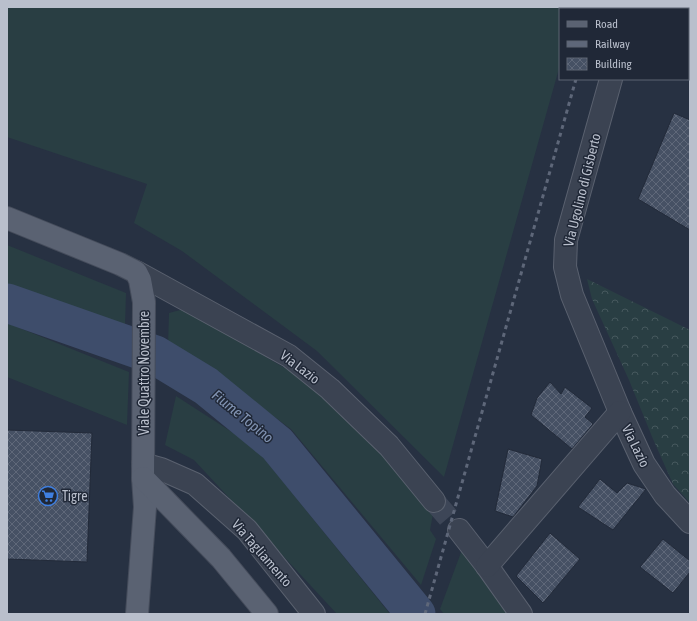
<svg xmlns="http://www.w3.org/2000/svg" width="697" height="621" viewBox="0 0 697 621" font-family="'Asap Condensed',sans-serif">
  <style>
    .grass { fill: #293e43 }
    .forest { fill: url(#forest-crowns) }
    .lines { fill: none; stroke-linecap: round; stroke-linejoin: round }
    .river { stroke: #3e4d6b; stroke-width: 39 }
    .building { fill: url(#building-cross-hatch); stroke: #222a39 }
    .minor-tunnel { stroke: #3d4657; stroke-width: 22; stroke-dasharray: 22 11; stroke-linecap: butt }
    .minor-casing { stroke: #5a616f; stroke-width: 24 }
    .major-casing { stroke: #454c5b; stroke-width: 24 }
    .minor { stroke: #3b4352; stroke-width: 22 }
    .major { stroke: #5a6272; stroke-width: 22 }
    .rail { stroke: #5e6779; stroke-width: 3; stroke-dasharray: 4 4; stroke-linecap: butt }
    .labels { text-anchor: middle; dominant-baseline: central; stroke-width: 3; stroke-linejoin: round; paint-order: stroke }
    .street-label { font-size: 14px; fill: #b9bfcc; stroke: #202837 }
    .poi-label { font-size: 14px; fill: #b9bfcc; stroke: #202837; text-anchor: start }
    .water-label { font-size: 15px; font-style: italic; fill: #8193b2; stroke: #202837 }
  </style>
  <defs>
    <pattern id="forest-crowns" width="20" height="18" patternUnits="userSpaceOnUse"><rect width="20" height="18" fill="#293e43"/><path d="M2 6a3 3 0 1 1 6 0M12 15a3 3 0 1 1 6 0" fill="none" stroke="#46585d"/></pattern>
    <pattern id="building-cross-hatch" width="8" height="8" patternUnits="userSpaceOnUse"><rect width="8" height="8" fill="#465164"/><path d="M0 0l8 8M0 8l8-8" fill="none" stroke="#5f6879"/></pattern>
  </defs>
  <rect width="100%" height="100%" fill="#273142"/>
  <!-- grass -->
  <g class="grass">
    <polygon points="7,7 576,7 576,9 560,9 560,65 444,477 317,351 182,251 134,223 147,184 7,137"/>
    <polygon points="7,245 126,293 125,325 7,284"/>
    <polygon points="184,309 305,380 391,459 433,514 430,530 436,539 421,585 291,429 205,367 168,346 169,313"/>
    <polygon points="7,323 129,372 127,425 7,377"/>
    <polygon points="176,396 255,447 390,614 337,614 194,460 165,445"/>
    <polygon points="463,547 511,614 444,614 440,609"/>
  </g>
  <!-- forest -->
  <polygon class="forest" points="587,279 690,330 690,503 673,484 653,439 629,380 592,299"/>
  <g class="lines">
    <!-- river -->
    <polyline class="river" points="7,303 155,355 206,386 277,444 416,614"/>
  </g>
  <!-- building -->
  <g class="building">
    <polygon points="674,113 690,120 690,230 638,199"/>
    <polygon points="550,382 561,394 565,387 592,408 585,417 593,424 572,449 531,415 537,398"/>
    <polygon points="7,430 92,433 87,562 7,559"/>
    <polygon points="508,449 542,459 537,486 513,517 495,511"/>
    <polygon points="600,479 617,493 627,483 646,489 613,530 578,507"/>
    <polygon points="550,533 580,559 543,603 516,576"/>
    <polygon points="663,539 690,561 690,572 673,593 640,567"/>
  </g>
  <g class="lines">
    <!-- minor-tunnel -->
    <polyline class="minor-tunnel" points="434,501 459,530"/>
    <defs>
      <g id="minor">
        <polyline points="631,9 631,7"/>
        <polyline points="611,79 566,240 565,267 572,295 620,412 644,464 665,495 690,522"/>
        <polyline points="136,272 289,356 330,389 389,446 434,501"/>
        <polyline points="143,464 161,469 195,484 247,530 314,614"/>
        <polyline points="459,530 487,566 521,614"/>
        <polyline points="487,566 620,412"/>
      </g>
      <g id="major">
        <polyline points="7,218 120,264 136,272 140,280 144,302 143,478 145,507 137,614"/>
        <polyline points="143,478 221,558 267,614"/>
      </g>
    </defs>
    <!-- minor casing -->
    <use href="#minor" class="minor-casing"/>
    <!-- major casing -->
    <use href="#major" class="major-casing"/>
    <!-- minor -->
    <use href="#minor" class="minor"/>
    <!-- major -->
    <use href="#major" class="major"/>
    <!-- rail -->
    <g class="rail">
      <polyline points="596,9 596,7"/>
      <polyline points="425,614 576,79"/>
    </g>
  </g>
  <!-- icons -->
  <defs>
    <symbol id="supermarket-ring" viewBox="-11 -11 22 22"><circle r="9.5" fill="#202837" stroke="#3f7fe0" stroke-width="1.5"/><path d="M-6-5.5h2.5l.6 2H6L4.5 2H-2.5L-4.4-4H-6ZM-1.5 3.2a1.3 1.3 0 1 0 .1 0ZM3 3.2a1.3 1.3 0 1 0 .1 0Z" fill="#3f7fe0"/></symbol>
  </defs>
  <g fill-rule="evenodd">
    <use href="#supermarket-ring" x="37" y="485" width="22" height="22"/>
  </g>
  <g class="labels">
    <!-- street labels -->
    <g class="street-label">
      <text transform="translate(582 190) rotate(-76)">Via Ugolino di Gisberto</text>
      <text transform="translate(300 367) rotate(37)">Via Lazio</text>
      <text transform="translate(144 373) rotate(-90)">Viale Quattro Novembre</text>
      <text transform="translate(636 446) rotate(64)">Via Lazio</text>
      <text transform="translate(262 553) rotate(49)">Via Tagliamento</text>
    </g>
    <!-- poi labels -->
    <g class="poi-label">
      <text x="62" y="496">Tigre</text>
    </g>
    <!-- water labels -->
    <g class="water-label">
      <text transform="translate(243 416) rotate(39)">Fiume Topino</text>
    </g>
  </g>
  <!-- border -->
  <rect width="697" height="621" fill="none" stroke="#b9bfcc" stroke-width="16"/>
  <!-- legend -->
  <rect x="559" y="8" width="130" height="72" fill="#202837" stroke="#5d6473"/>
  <rect x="567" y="21" width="20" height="6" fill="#5a6272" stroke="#5d6473"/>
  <text x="595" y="28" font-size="12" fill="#b9bfcc">Road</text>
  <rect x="567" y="41" width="20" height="6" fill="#5e6779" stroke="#5d6473"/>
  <text x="595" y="48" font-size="12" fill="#b9bfcc">Railway</text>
  <rect x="567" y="58" width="20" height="12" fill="url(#building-cross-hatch)" stroke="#5d6473"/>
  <text x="595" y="68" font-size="12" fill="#b9bfcc">Building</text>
</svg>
